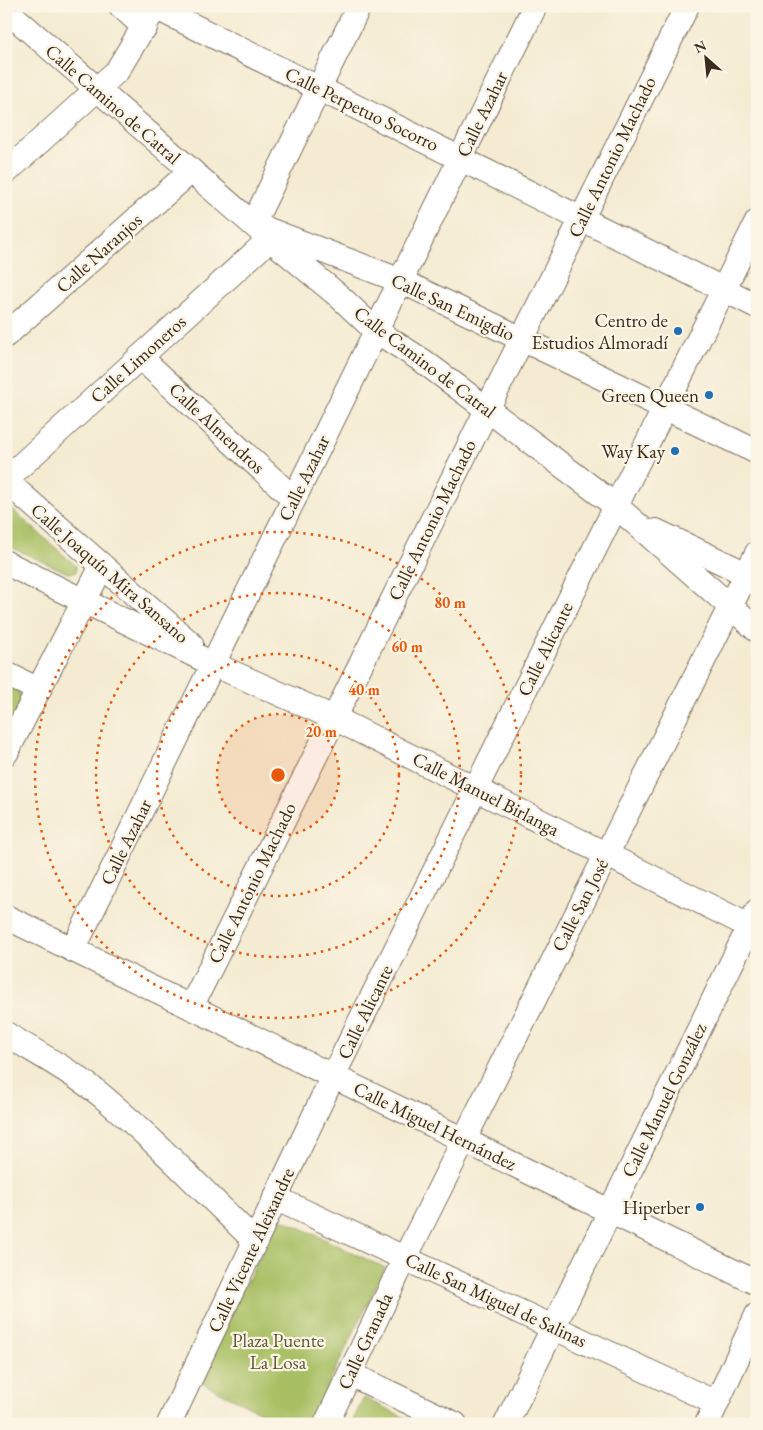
<svg xmlns="http://www.w3.org/2000/svg" width="763" height="1430" viewBox="0 0 763 1430" font-family="'EB Garamond',serif">
  <style>
    .green { fill: #a8bf64; stroke: #727441 }
    .lines { fill: none; stroke-linecap: round; stroke-linejoin: round }
    .minor-casing { stroke: #7c6e5d; stroke-width: 26 }
    .minor { stroke: #fff; stroke-width: 24 }
    .ring { fill: none; stroke: #e8590c; stroke-width: 2.5; stroke-dasharray: 2.5 5 }
    .poi-dot { fill: #1f6fb2; stroke: #fcf5e5; stroke-width: 2 }
    .labels { text-anchor: middle; dominant-baseline: central; stroke-width: 4.5; stroke-linejoin: round; paint-order: stroke }
    .street-label { font-size: 19px; fill: #3b2a1e; stroke: #fcf5e5 }
    .poi-label { font-size: 19px; fill: #3b2a1e; stroke: #fcf5e5; text-anchor: end }
    .park-label { font-size: 19px; fill: #5c5733; stroke: #fcf5e5 }
    .centre { fill: #e8590c; stroke: #fcf5e5; stroke-width: 2.5 }
    .ring-label { font-size: 15px; text-anchor: middle; font-weight: bold; fill: #e8590c; stroke: #fcf5e5; stroke-width: 4.5; stroke-linejoin: round; paint-order: stroke }
  </style>
  <rect width="100%" height="100%" fill="#fcf5e5"/>
  <filter id="ink" filterUnits="userSpaceOnUse"><feTurbulence type="fractalNoise" baseFrequency=".02" numOctaves="2"/><feDisplacementMap in="SourceGraphic" scale="10" xChannelSelector="R" yChannelSelector="G"/><feConvolveMatrix kernelMatrix="1 2 1 2 8 2 1 2 1" color-interpolation-filters="sRGB"/></filter>
  <filter id="wash" filterUnits="userSpaceOnUse"><feTurbulence type="fractalNoise" baseFrequency=".0096" numOctaves="4" result="noise"/><feDisplacementMap in="SourceGraphic" scale="20" xChannelSelector="R" yChannelSelector="G"/><feGaussianBlur stdDeviation="1.12" result="paint"/><feColorMatrix in="noise" values="0 0 0 0 0 0 0 0 0 0 0 0 0 0 0 0 0 1.4 0 .05"/><feComposite in="paint" operator="in"/></filter>
  <g filter="url(#wash)">
    <rect width="100%" height="100%" fill="#f4ebd2"/>
    <!-- green -->
    <g class="green">
      <polygon points="6,504 76,566 76,572 68,573 6,545"/>
      <polygon points="6,683 17,689 23,698 6,732"/>
      <polygon points="280,1218 385,1268 309,1424 285,1424 196,1380"/>
      <polygon points="364,1398 418,1424 351,1424"/>
    </g>
  </g>
  <g filter="url(#ink)">
    <g class="lines">
      <defs>
        <g id="minor">
          <polyline points="121,6 145,28"/>
          <polyline points="359,6 253,224 401,281 757,452"/>
          <polyline points="155,7 757,306"/>
          <polyline points="6,10 270,239 340,297 376,331 423,361 616,506 757,630"/>
          <polyline points="6,172 117,71 156,6"/>
          <polyline points="6,335 191,171"/>
          <polyline points="140,357 294,499"/>
          <polyline points="6,479 270,239"/>
          <polyline points="6,481 191,644"/>
          <polyline points="656,531 757,579"/>
          <polyline points="6,563 213,664 334,718 757,930"/>
          <polyline points="6,674 39,690"/>
          <polyline points="6,753 102,566"/>
          <polyline points="6,917 757,1283"/>
          <polyline points="73,950 535,6"/>
          <polyline points="191,1007 687,6"/>
          <path d="M6,1034C38,1054 73,1072 102,1096C156,1141 204,1192 255,1241"/>
          <polyline points="275,1198 716,1403"/>
          <polyline points="350,1374 455,1424"/>
          <polyline points="169,1424 333,1076 757,222"/>
          <polyline points="326,1424 405,1258 757,553"/>
          <polyline points="506,1424 757,911"/>
          <polyline points="707,1424 757,1315"/>
        </g>
      </defs>
      <!-- minor casing -->
      <use href="#minor" class="minor-casing"/>
      <!-- minor -->
      <use href="#minor" class="minor"/>
    </g>
  </g>
  <!-- distance rings -->
  <circle cx="278" cy="775" r="61" fill="#e8590c" fill-opacity=".12"/>
  <g class="ring">
    <circle cx="278" cy="775" r="61"/>
    <circle cx="278" cy="775" r="121"/>
    <circle cx="278" cy="775" r="182"/>
    <circle cx="278" cy="775" r="243"/>
  </g>
  <!-- markers -->
  <g class="poi-dot">
    <circle cx="678" cy="331" r="5"/>
    <circle cx="709" cy="395" r="5"/>
    <circle cx="675" cy="451" r="5"/>
    <circle cx="700" cy="1207" r="5"/>
  </g>
  <g class="labels">
    <!-- street labels -->
    <g class="street-label">
      <text transform="translate(113 104) rotate(41)">Calle Camino de Catral</text>
      <text transform="translate(362 109) rotate(26)">Calle Perpetuo Socorro</text>
      <text transform="translate(482 114) rotate(-64)">Calle Azahar</text>
      <text transform="translate(612 157) rotate(-64)">Calle Antonio Machado</text>
      <text transform="translate(99 253) rotate(-42)">Calle Naranjos</text>
      <text transform="translate(453 307) rotate(25)">Calle San Emigdio</text>
      <text transform="translate(138 359) rotate(-42)">Calle Limoneros</text>
      <text transform="translate(425 362) rotate(37)">Calle Camino de Catral</text>
      <text transform="translate(217 428) rotate(43)">Calle Almendros</text>
      <text transform="translate(304 478) rotate(-64)">Calle Azahar</text>
      <text transform="translate(432 520) rotate(-64)">Calle Antonio Machado</text>
      <text transform="translate(110 573) rotate(41)">Calle Joaquín Mira Sansano</text>
      <text transform="translate(545 649) rotate(-64)">Calle Alicante</text>
      <text transform="translate(486 794) rotate(27)">Calle Manuel Birlanga</text>
      <text transform="translate(126 842) rotate(-64)">Calle Azahar</text>
      <text transform="translate(252 883) rotate(-64)">Calle Antonio Machado</text>
      <text transform="translate(580 905) rotate(-63)">Calle San José</text>
      <text transform="translate(365 1012) rotate(-64)">Calle Alicante</text>
      <text transform="translate(664 1100) rotate(-64)">Calle Manuel González</text>
      <text transform="translate(435 1126) rotate(26)">Calle Miguel Hernández</text>
      <text transform="translate(251 1250) rotate(-65)">Calle Vicente Aleixandre</text>
      <text transform="translate(496 1300) rotate(25)">Calle San Miguel de Salinas</text>
      <text transform="translate(365 1341) rotate(-65)">Calle Granada</text>
    </g>
    <!-- poi labels -->
    <g class="poi-label">
      <text x="668" y="320">Centro de<tspan x="668" dy="22">Estudios Almoradí</tspan></text>
      <text x="699" y="395">Green Queen</text>
      <text x="665" y="451">Way Kay</text>
      <text x="690" y="1207">Hiperber</text>
    </g>
    <!-- park labels -->
    <g class="park-label">
      <text x="278" y="1340">Plaza Puente<tspan x="278" dy="22">La Losa</tspan></text>
    </g>
  </g>
  <circle cx="278" cy="775" r="8" class="centre"/>
  <g class="ring-label">
    <text x="450" y="608">80 m</text>
    <text x="407" y="652">60 m</text>
    <text x="364" y="695">40 m</text>
    <text x="321" y="737">20 m</text>
  </g>
  <!-- margin -->
  <rect width="763" height="1430" fill="none" stroke="#fcf5e5" stroke-width="25"/>
  <!-- north arrow -->
  <g transform="translate(706 58) rotate(333)" stroke="#fcf5e5" stroke-width="4" paint-order="stroke">
  <path d="M0-4L9 19L0 12L-9 19Z" fill="#3b2a1e"/>
  <text y="-8" font-size="14" font-weight="bold" text-anchor="middle" fill="#3b2a1e">N</text>
  </g>
</svg>
